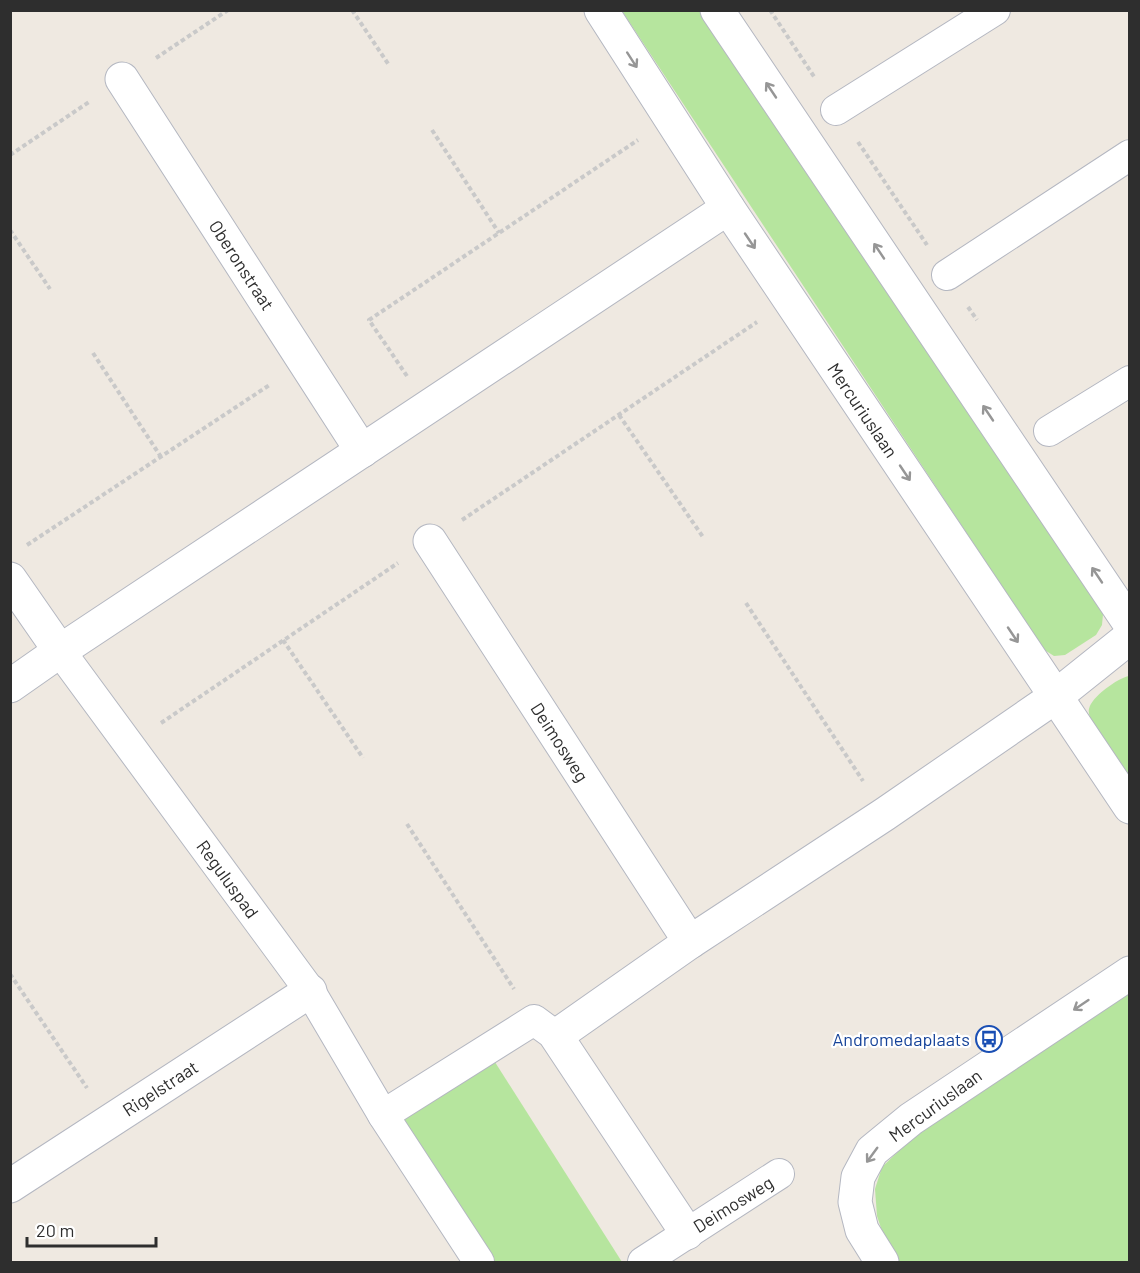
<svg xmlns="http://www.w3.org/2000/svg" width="1140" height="1273" viewBox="0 0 1140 1273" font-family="Barlow,sans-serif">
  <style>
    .green { fill: #b6e59e }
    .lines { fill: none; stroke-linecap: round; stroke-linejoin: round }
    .pedestrian-casing { stroke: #b4b7c1; stroke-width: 32 }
    .minor-casing { stroke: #b4b7c1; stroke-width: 35 }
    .tertiary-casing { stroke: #b4b7c1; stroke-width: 35 }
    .path { stroke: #c9c9c9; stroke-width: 4; stroke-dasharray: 4.5 3; stroke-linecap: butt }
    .pedestrian { stroke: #fff; stroke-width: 30 }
    .minor { stroke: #fff; stroke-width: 33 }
    .tertiary { stroke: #fff; stroke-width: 33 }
    .oneway { stroke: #969696 }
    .labels { text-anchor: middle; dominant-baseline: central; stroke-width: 4.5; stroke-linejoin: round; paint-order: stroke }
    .street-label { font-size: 18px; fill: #2e2e2e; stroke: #fff }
    .transit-label { font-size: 18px; fill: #164399; stroke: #fff; text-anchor: end }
  </style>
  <rect width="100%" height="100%" fill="#efe9e1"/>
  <!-- green -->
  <g class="green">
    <polygon points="622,11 704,11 940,363 1103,614 1102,625 1096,635 1065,655 1054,656 1043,649"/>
    <path d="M1129,676V780L1090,719C1090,716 1088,712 1089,709C1091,697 1118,678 1129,676Z"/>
    <polygon points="1129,991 1129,1262 898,1262 886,1243 877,1216 875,1189 882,1167 925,1126"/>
    <polygon points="493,1059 622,1262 491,1262 397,1120"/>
  </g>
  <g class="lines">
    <defs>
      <g id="pedestrian">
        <polyline points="836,110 995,10"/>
        <polyline points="947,275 1130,155"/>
        <polyline points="1049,431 1130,381"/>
        <polyline points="60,651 310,991 383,1115"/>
        <polyline points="479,1262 383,1115 534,1020 556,1036"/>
        <polyline points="643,1262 779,1174"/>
      </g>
      <g id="minor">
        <polyline points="122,79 362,451"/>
        <polyline points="430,541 690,942"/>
        <polyline points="10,579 60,651"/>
        <polyline points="10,686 60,651 728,208"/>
        <polyline points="10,1186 310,991"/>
        <polyline points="687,1233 556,1036 690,942 885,814 1055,697 1130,637"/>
      </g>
      <g id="tertiary">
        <polyline points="601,10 728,208 1130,807"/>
        <polyline points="717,10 1130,624"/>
        <polyline points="882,1262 862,1230 855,1202 858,1177 872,1151 911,1119 1130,973"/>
      </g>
    </defs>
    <!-- pedestrian casing -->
    <use href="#pedestrian" class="pedestrian-casing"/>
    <!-- minor casing -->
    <use href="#minor" class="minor-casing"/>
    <!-- tertiary casing -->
    <use href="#tertiary" class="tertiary-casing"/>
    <!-- path -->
    <g class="path">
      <polyline points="352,10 389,65"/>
      <polyline points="770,10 815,78"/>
      <polyline points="156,58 228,10"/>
      <polyline points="432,130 499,233"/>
      <polyline points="858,142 927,245"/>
      <polyline points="10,155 89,102"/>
      <polyline points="10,230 50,289"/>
      <polyline points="968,307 977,320"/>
      <polyline points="93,353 161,457"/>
      <polyline points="407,376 369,320 638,140"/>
      <polyline points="619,415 703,537"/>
      <polyline points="462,520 757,322"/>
      <polyline points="27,545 271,384"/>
      <polyline points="746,603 863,781"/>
      <polyline points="283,640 363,758"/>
      <polyline points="161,723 398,563"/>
      <polyline points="407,824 514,989"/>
      <polyline points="10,974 87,1088"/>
    </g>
    <!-- pedestrian -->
    <use href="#pedestrian" class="pedestrian"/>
    <!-- minor -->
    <use href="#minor" class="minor"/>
    <!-- tertiary -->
    <use href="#tertiary" class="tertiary"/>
  </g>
  <!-- one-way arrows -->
  <defs><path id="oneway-shaft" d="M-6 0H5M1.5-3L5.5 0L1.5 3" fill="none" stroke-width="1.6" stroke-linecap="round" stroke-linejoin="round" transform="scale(1.5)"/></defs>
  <g class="oneway">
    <use href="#oneway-shaft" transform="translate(632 60) rotate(57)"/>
    <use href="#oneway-shaft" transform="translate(771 90) rotate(-124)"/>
    <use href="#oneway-shaft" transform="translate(750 241) rotate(56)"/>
    <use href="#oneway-shaft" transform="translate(879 251) rotate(-124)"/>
    <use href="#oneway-shaft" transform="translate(988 413) rotate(-124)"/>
    <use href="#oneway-shaft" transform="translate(905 473) rotate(56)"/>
    <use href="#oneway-shaft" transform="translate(1097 575) rotate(-124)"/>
    <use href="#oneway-shaft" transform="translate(1013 635) rotate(56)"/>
    <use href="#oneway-shaft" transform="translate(1081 1005) rotate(146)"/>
    <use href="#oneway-shaft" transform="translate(872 1155) rotate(126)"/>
  </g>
  <!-- icons -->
  <defs>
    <symbol id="bus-ring" viewBox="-11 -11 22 22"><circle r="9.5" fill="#fff" stroke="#1a4fb4" stroke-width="1.5"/><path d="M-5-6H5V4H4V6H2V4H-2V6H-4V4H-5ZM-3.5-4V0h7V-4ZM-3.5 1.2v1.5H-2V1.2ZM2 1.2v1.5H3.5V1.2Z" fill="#1a4fb4"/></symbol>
  </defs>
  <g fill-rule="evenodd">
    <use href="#bus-ring" x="974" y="1024" width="30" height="30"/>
  </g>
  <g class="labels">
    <!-- street labels -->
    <g class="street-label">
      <text transform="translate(242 265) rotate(57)">Oberonstraat</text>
      <text transform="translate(863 410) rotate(56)">Mercuriuslaan</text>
      <text transform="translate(560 742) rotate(57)">Deimosweg</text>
      <text transform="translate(228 879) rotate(54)">Reguluspad</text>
      <text transform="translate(160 1088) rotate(-33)">Rigelstraat</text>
      <text transform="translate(935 1105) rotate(-36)">Mercuriuslaan</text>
      <text transform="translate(733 1204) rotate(-32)">Deimosweg</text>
    </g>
    <!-- transit labels -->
    <g class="transit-label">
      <text x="970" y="1039">Andromedaplaats</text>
    </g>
  </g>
  <!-- border -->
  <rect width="1140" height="1273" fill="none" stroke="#2e2e2e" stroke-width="24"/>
  <!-- scale -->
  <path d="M27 1237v9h129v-9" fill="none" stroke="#2e2e2e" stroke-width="3"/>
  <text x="36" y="1237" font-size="18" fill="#2e2e2e" stroke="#ffffff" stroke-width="4.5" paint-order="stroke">20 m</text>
</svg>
